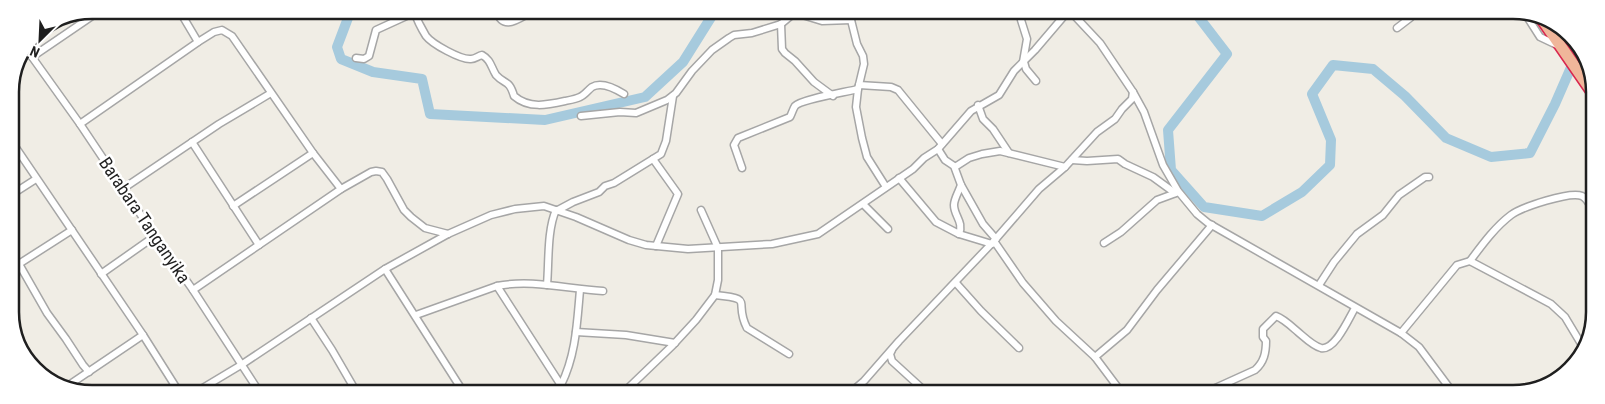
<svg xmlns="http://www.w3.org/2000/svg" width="1605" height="404" viewBox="0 0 1605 404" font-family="'Roboto Condensed',sans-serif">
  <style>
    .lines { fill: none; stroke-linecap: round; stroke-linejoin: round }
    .river { stroke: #a6cadd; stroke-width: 10 }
    .minor-casing { stroke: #a6a6a6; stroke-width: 9 }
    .trunk-casing { stroke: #d9274f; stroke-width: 14 }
    .minor { stroke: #fff; stroke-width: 6 }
    .trunk { stroke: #f0b69a; stroke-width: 11 }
    .labels { text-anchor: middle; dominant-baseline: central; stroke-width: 5; stroke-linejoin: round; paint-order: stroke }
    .street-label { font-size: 18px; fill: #1f1f1f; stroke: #fff }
    .rim { fill: none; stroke: #1f1f1f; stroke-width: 2.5 }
  </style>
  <rect width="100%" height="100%" fill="#f0ede5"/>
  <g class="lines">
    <!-- river -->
    <g class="river">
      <polyline points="351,10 337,47 341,59 373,72 422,79 430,114 545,120 645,97 683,62 715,11"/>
      <polyline points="1194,11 1227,54 1168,130 1171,170 1204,207 1262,216 1302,192 1330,165 1331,140 1312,94 1333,65 1373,69 1405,96 1446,138 1491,157 1530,153 1555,104 1579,49"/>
    </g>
    <defs>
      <g id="minor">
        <polyline points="179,10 198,42"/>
        <path d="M496,10C503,33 519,18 533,11"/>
        <path d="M414,11C417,20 421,28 426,36C432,44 461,60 471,59C475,59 478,56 482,55C491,60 491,67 496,75C505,85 509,79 514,96C529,109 547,105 565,101C570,100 576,99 580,97C585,95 588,90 592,87C602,81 616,89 624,94"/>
        <polyline points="852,11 851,20 857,44 863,56 864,64 858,89 856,107 862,138 867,157 886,187"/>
        <polyline points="1022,11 1021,20 1027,39 1023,62"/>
        <polyline points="1070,11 1100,43 1133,92 1144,112 1163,165 1178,191 1197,214 1208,223 1401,333 1419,347 1454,394"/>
        <polyline points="1524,12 1540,37 1559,46"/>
        <polyline points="781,24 782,49 785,53 795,61 814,82 833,96"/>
        <polyline points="1397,28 1410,18 1415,12"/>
        <polyline points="27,50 80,124 155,236 193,290 260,393"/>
        <polyline points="32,57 101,10"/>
        <polyline points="356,58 364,59 369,56 376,30 411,14 415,10"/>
        <polyline points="1024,62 1026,69 1036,81"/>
        <polyline points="859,85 891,87 898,90 942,144"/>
        <polyline points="978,105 983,119 993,129 1009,153"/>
        <polyline points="581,116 620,112 636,113 667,100 676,93 692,71 712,50 729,38 734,35 752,33 781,24 793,14 799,14 822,21 851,20"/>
        <polyline points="80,124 198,42 214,32 222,30 232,36 313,153 341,189"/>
        <polyline points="10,139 143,335 179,392"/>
        <polyline points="192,142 259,245"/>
        <polyline points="938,149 945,160 954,166 961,185 983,224 996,239"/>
        <polyline points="653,159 678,194 656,246"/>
        <polyline points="1072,160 1087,161 1118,159 1125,164 1153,177 1175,193"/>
        <polyline points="955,167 969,158 982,154 1000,151 1065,167"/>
        <path d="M742,168L734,145L738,138L790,117C792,113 793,109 795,106C801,99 847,92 858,89"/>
        <polyline points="899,178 936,222 959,234 992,244"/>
        <polyline points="124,188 219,124 271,93"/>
        <polyline points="11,195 36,179"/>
        <polyline points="863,204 888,229"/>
        <polyline points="233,206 313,153"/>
        <polyline points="558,210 573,202 599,192 605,186 614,183 661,154 666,141 673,96"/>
        <path d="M959,234C964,222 954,216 954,205C954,199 959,191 961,185"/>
        <polyline points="994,241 1023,283 1056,321 1095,357 1122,393"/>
        <polyline points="1104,243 1121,232 1157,200 1176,193"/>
        <path d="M1470,261C1482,245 1495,227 1511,215C1522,207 1570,191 1582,196C1588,199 1590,206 1593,211"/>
        <polyline points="19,264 47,313 66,339 83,365 89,372"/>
        <polyline points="11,269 72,230"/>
        <polyline points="385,269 464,393"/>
        <polyline points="101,274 155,236"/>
        <polyline points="956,283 981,311 1019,348"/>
        <path d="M547,285C549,262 547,230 556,210"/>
        <polyline points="1319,285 1334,262 1357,234 1383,215 1399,195 1425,177 1429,177"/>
        <polyline points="497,286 566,393"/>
        <polyline points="193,290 341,189 371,172 376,171 382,172 387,179 404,210 411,217 425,228 448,234"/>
        <path d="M715,295C756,299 733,301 747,328L789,354"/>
        <path d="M416,315L497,286C532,279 567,289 603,291"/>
        <polyline points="311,318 332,350 357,393"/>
        <polyline points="576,332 626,335 675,343"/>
        <polyline points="1401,333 1457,265 1470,261 1551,304 1565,317 1583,347"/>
        <polyline points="892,350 890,354 892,361 927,393"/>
        <polyline points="1095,357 1127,330 1157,290 1212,225"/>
        <path d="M561,385C576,355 577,323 580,290"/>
        <polyline points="66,387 143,335"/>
        <polyline points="196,392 241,365 385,269 448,234 491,215 515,209 544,206 576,217 629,240 646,245 688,249 772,244 818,234 913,169 924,158 938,149 971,111 999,95 1014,71 1035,50 1064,16 1070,12"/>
        <polyline points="623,393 673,345 696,320 715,295 718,280 718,248 701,210"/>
        <polyline points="850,393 864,381 899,341 994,241 1039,189 1065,167 1097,132 1115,119 1122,109 1132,99 1133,92"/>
        <path d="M1202,394L1255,370C1264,362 1266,353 1266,341L1263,337V329L1276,316C1284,319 1291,326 1298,332C1304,337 1313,346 1321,348C1335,351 1349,318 1355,308"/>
      </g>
      <polyline id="trunk" points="1542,19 1593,93"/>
    </defs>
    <!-- minor casing -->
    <use href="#minor" class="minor-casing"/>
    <!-- trunk casing -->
    <use href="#trunk" class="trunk-casing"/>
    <!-- minor -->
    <use href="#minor" class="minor"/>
    <!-- trunk -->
    <use href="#trunk" class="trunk"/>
  </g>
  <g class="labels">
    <!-- street labels -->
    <g class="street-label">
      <text transform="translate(145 220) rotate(56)">Barabara Tanganyika</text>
    </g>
  </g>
  <!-- crop -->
  <path d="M0 0H1605V404H0ZM92 19H1513A73 73 0 0 1 1586 92V312A73 73 0 0 1 1513 385H92A73 73 0 0 1 19 312V92A73 73 0 0 1 92 19Z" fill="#fff" fill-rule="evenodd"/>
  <path class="rim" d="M92 19H1513A73 73 0 0 1 1586 92V312A73 73 0 0 1 1513 385H92A73 73 0 0 1 19 312V92A73 73 0 0 1 92 19Z"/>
  <!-- north arrow -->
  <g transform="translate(40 40) rotate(204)" stroke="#ffffff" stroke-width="4" paint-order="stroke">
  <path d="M0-4L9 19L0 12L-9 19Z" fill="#1f1f1f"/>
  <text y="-8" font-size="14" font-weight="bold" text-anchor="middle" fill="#1f1f1f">N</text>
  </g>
</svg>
